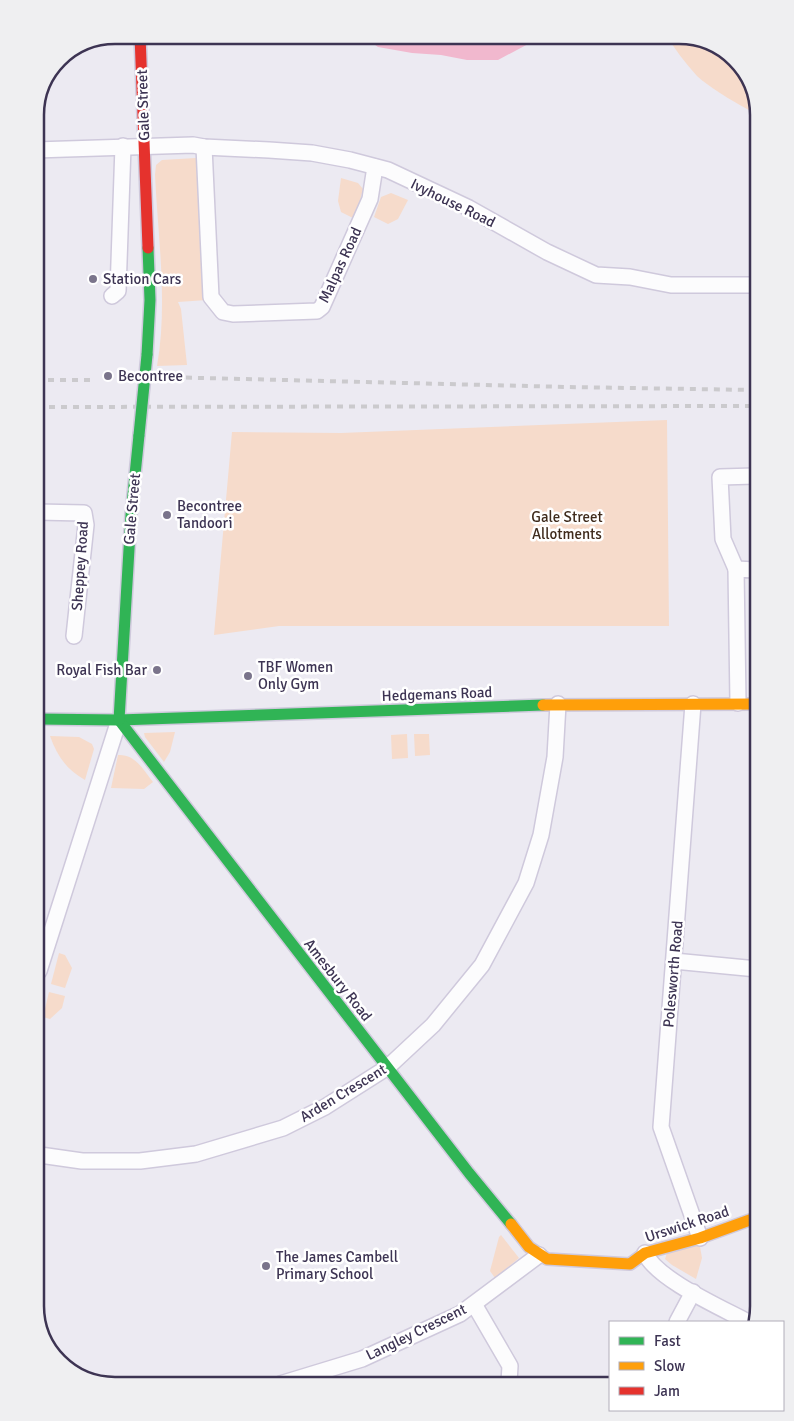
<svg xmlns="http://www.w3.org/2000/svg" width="794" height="1421" viewBox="0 0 794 1421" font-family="Signika,sans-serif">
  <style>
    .green { fill: #f6dbcb }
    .water { fill: #f1b8ce }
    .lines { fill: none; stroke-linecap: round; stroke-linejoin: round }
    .street-casing { stroke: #cfc9dc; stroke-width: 18 }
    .fast-casing { stroke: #cfc9dc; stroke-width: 14 }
    .slow-casing { stroke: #cfc9dc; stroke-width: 14 }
    .jam-casing { stroke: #cfc9dc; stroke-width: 14 }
    .street { stroke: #fcfcfd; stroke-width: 15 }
    .fast { stroke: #30b455; stroke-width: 11 }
    .slow { stroke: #ff9f0a; stroke-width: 11 }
    .jam { stroke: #e5322d; stroke-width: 11 }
    .rail { stroke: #cbcacd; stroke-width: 4; stroke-dasharray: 6 6; stroke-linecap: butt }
    .fast-bridge-casing { stroke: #cfc9dc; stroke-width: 14; stroke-linecap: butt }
    .fast-bridge { stroke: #30b455; stroke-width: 11 }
    .poi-dot { fill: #7a748b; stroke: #fff; stroke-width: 2 }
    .labels { text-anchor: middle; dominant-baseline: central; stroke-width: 5; stroke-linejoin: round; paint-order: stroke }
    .street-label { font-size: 15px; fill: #3d3453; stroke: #fff }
    .poi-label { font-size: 15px; fill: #3d3453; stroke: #fff; text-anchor: start }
    .park-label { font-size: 15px; fill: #3f2b1c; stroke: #fff }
    .rim { fill: none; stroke: #3d3453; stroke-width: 2.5 }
  </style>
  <rect width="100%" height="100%" fill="#eceaf2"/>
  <!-- green -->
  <g class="green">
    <path d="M666,35H685L728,51L753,84V112C737,104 710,88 697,76C685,63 675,49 666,35Z"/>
    <path d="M196,158L202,168L207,300L178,302L181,309L187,365L157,366C168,304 158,238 155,175L156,165L162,160Z"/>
    <polygon points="341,178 358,183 363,189 355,219 341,212 338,201"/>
    <polygon points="391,193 408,200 398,219 388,224 374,217 381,197"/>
    <polygon points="667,420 669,626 279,626 214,635 232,432 341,433"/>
    <polygon points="175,732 170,752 164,762 145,737 144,733"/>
    <polygon points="407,734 408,758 392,759 391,735"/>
    <polygon points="429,734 430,755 415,756 414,734"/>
    <path d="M50,736L79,737L92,744L94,749L85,780C67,770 57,756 50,736Z"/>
    <path d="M118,755C136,754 143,770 153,782L144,789L111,788Z"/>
    <polygon points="59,953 65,955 72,968 65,988 51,984"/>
    <polygon points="49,992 65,996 62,1008 50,1019 43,1017"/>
    <polygon points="501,1235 519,1258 495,1278 490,1271 499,1237"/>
    <polygon points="699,1241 702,1258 696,1279 672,1265 665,1259 667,1253"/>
  </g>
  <!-- water -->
  <polygon class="water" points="361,35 545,35 498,60 467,60 441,55 412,53 378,47"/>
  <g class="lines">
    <defs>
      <g id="street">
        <polyline points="204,147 211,297 223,312 233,314 317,311 322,307 370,199 375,167"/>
        <polyline points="35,150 193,145 204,147 269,150 312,153 350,160 388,170 469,208 547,252 596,275 630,277 671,285 754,285"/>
        <polyline points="112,296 118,291 123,146"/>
        <polyline points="37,512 84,513 86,525 74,636"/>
        <polyline points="736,569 723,539 720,477 755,476"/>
        <polyline points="738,703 736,569 755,570"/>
        <polyline points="693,704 661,1127 700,1238"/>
        <polyline points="674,961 757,969"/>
        <polyline points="39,971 119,720"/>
        <polyline points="40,1155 82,1161 140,1161 196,1154 283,1128 325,1107 388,1067 433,1025 482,965 526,883 541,835 555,757 558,704"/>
        <path d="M645,1253C656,1279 722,1308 748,1322"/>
        <polyline points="474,1304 510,1366 509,1382"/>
        <polyline points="677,1322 693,1292"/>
        <polyline points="280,1384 362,1359 460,1314 539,1255"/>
      </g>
      <g id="fast">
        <polyline points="147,355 150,300 148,248"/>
        <polyline points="38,719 119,720 543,705"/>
        <polyline points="119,720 469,1173 511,1224"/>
        <polyline points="119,720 131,515 139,435"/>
      </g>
      <g id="slow">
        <polyline points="543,705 756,704"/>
        <polyline points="511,1224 529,1247 547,1259 630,1264 645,1253 700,1238 758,1217"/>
      </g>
      <polyline id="jam" points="140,35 148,248"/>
    </defs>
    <!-- street casing -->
    <use href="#street" class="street-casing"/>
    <!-- fast casing -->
    <use href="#fast" class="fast-casing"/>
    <!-- slow casing -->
    <use href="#slow" class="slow-casing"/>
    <!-- jam casing -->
    <use href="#jam" class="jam-casing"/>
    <!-- street -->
    <use href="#street" class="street"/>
    <!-- fast -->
    <use href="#fast" class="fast"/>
    <!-- slow -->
    <use href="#slow" class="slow"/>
    <!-- jam -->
    <use href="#jam" class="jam"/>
    <!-- rail -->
    <g class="rail">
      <polyline points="162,377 568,387 754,390"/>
      <polyline points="36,380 94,380"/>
      <polyline points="37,407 754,406"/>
    </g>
    <defs>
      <polyline id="fast-bridge" points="139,435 147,355"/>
    </defs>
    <!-- fast-bridge casing -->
    <use href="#fast-bridge" class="fast-bridge-casing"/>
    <!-- fast-bridge -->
    <use href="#fast-bridge" class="fast-bridge"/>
  </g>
  <!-- markers -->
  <g class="poi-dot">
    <circle cx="93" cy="279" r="5"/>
    <circle cx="108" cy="376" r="5"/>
    <circle cx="167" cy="515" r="5"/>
    <circle cx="157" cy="670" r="5"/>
    <circle cx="248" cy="676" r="5"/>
    <circle cx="266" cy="1266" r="5"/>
  </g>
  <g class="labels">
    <!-- street labels -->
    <g class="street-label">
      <text transform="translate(143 105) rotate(-92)">Gale Street</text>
      <text transform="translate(453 203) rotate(26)">Ivyhouse Road</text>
      <text transform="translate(340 265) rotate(-65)">Malpas Road</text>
      <text transform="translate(132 509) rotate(-85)">Gale Street</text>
      <text transform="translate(80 566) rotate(-86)">Sheppey Road</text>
      <text transform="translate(437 694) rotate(-2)">Hedgemans Road</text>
      <text transform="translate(673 974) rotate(-85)">Polesworth Road</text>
      <text transform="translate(338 980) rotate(52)">Amesbury Road</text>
      <text transform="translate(343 1093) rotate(-31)">Arden Crescent</text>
      <text transform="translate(687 1224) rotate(-18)">Urswick Road</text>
      <text transform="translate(416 1332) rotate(-26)">Langley Crescent</text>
    </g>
    <!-- poi labels -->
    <g class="poi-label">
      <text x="103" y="279">Station Cars</text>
      <text x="118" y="376">Becontree</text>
      <text x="177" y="506">Becontree<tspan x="177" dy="17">Tandoori</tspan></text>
      <text x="258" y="667">TBF Women<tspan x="258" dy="17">Only Gym</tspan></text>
      <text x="147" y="670" text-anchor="end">Royal Fish Bar</text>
      <text x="276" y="1257">The James Cambell<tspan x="276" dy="17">Primary School</tspan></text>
    </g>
    <!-- park labels -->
    <g class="park-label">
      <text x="567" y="517">Gale Street<tspan x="567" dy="17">Allotments</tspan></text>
    </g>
  </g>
  <!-- crop -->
  <path d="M0 0H794V1421H0ZM115 44H679A71 71 0 0 1 750 115V1306A71 71 0 0 1 679 1377H115A71 71 0 0 1 44 1306V115A71 71 0 0 1 115 44Z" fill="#efeff1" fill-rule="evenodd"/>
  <path class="rim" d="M115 44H679A71 71 0 0 1 750 115V1306A71 71 0 0 1 679 1377H115A71 71 0 0 1 44 1306V115A71 71 0 0 1 115 44Z"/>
  <!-- legend -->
  <rect x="609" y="1321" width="175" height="90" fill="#ffffff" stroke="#b1aeba"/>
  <rect x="619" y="1337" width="25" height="8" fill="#30b455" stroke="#b1aeba"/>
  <text x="654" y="1346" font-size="15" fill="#3d3453">Fast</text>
  <rect x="619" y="1362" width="25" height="8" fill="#ff9f0a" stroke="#b1aeba"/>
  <text x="654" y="1371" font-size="15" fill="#3d3453">Slow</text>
  <rect x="619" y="1387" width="25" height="8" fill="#e5322d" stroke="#b1aeba"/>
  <text x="654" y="1396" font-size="15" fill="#3d3453">Jam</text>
</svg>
